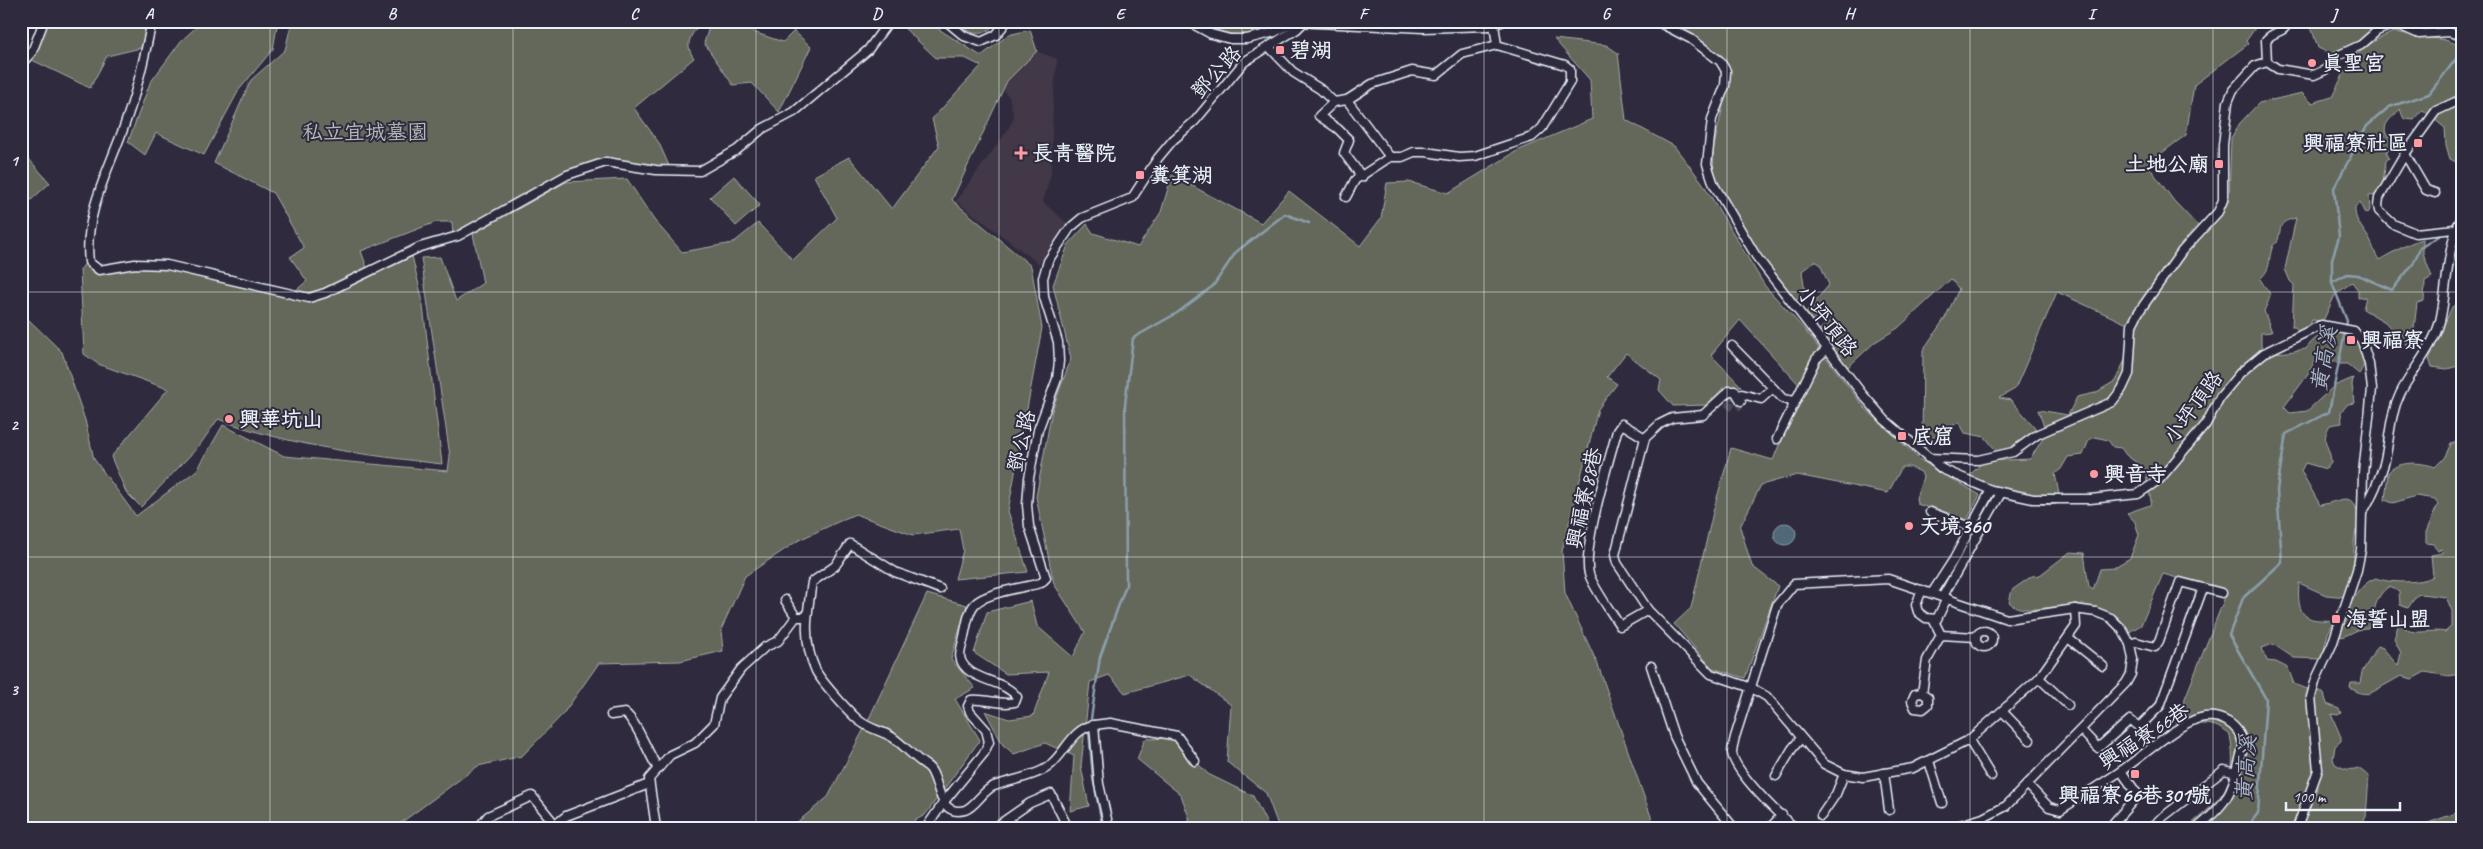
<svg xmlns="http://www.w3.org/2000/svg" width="2483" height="849" viewBox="0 0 2483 849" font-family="Caveat,'LXGW WenKai TC',sans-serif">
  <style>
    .built { fill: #423947 }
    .green { fill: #63685a; stroke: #a6aca9 }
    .water { fill: #4f677a; stroke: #8c9eac }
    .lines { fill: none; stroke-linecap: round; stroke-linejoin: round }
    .stream { stroke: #8c9eac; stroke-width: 2.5 }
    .minor-tunnel { stroke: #4b4859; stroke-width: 8; stroke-dasharray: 8 4; stroke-linecap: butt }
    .minor-casing { stroke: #e8f1f8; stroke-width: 11 }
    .minor { stroke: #2f2a3d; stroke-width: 8 }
    .grid { fill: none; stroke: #e8f1f8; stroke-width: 1; stroke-opacity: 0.55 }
    .poi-dot { fill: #ff9aa2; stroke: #2f2a3d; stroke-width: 2 }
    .labels { text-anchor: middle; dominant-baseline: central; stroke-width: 4; stroke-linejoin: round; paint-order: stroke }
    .poi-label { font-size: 21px; font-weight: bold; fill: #e8f1f8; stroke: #2f2a3d; text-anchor: start }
    .street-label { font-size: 21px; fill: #e8f1f8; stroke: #2f2a3d }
    .park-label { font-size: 21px; fill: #b3bab9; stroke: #2f2a3d }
    .water-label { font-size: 22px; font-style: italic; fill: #abbac6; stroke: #2f2a3d }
    .neatline { fill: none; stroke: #e8f1f8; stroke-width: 2 }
    .grid-label { font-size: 16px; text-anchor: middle; font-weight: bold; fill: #e8f1f8 }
  </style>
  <rect width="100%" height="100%" fill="#2f2a3d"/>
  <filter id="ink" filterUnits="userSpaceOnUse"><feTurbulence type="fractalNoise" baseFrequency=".02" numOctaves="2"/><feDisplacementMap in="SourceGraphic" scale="10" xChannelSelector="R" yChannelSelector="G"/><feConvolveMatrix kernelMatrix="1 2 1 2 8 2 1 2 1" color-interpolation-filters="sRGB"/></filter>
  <g filter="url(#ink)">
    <!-- built -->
    <polygon class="built" points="1026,47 1057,59 1053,104 1051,174 1043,202 1067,223 1039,264 956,201 1007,131 1014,118 1009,97 996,82"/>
    <!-- green -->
    <g class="green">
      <polygon points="46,21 150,21 145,47 107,56 90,88 32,60"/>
      <polygon points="203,21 278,21 273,49 239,90 204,155 156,133 145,155 128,142 150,83 181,41"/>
      <path d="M292,21H701C692,35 683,43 694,58L634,108L659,143L670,168L609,167L568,173L453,235L452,222H436L361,251L370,276L412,256L422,298L442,464C366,455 290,446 218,419L199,446L141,507L126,492L111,457L168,389L98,364L84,354L80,270L86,262L95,270L166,268L288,297L307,281L290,257L304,248L273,193L214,163L251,80L285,50Z"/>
      <polygon points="711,21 733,21 756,33 783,42 794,31 811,47 779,112 752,83 733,85 704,43"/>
      <polygon points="905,21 926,21 981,56 1008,35 1030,30 1037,51 1007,81 952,200 1031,266 1042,328 1008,511 1028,572 955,579 963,550 959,529 913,535 855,514 799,540 745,576 721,630 723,651 680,661 599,663 563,714 522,756 478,766 398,825 398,828 21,828 21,304 27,318 62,352 85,420 94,459 136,516 197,470 223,425 284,456 448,471 450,456 421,258 440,257 456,301 483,283 473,234 566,182 627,179 654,220 682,252 733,243 758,223 793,260 837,218 814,176 849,157 892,209 939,146 932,119 981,66 965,58 936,58 900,24"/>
      <path d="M954,21H998C982,40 971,35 954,21Z"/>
      <path d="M1197,21H1248L1267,26L1268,29C1242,39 1221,35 1197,21Z"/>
      <polygon points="1664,21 2260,21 2246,41 2248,44 2194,85 2186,135 2147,164 2174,201 2199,227 2155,280 2128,322 2125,323 2057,292 2015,389 1999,398 2011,400 2038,431 2013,448 1998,453 1985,437 1965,433 1959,422 1922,444 1923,350 1945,318 1959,289 1951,279 1898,328 1875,342 1848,367 1818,331 1831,320 1823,311 1811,322 1805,313 1829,285 1820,264 1815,261 1802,271 1805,292 1796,300 1791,298 1763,261 1735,215 1714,174 1713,150 1727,88 1729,71 1694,37"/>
      <polygon points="2309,21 2385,21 2360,43 2334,55 2318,48"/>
      <path d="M2394,32L2445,40L2462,46V91L2458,95L2462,100V165L2450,159L2446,145L2445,128L2423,110L2414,120L2406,119L2403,117L2400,109C2394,117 2382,122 2386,134L2393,139L2388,151H2386L2389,158L2386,161L2382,189L2378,195L2369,196L2370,210L2368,213L2364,212L2360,203L2355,207C2354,220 2362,227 2368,237C2373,244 2374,253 2379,260C2386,256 2416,239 2423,239V253L2432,277L2425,281L2424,301L2417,303L2414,329L2407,345L2403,335L2395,333L2385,322L2363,309L2366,297L2358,298V290L2352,282L2335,295L2323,321L2312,320L2307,332L2300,333L2295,327H2292L2294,285L2290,281L2285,269L2296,218C2277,222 2282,227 2278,240C2276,245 2275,242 2273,246C2267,260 2273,267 2260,279C2270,296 2274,290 2264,311L2272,332L2261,333V346C2272,357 2291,351 2306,349C2320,328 2338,331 2361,333C2369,344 2367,363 2359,374L2347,364H2339L2324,357L2315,359L2309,373L2284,407L2290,413L2307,411L2334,386L2353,378L2352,385L2354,403L2348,404L2341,412L2342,423L2330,425C2319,443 2331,446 2331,463L2326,469L2305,463L2301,471L2320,505C2343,501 2353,488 2360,521C2347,543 2361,573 2347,597L2326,595L2299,583C2298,601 2297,619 2319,620C2325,621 2329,619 2334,622L2328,633L2322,659L2294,658L2273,644L2262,648L2267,661L2276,662L2288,668L2294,684L2310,690L2318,689L2324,694L2327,704L2339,709L2341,713L2338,715L2331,714L2341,737V741L2335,746L2333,759L2335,764C2344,769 2349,771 2358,768L2369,776L2366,817L2359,828H2186C2222,799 2239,785 2230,735C2215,722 2199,720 2181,732L2176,721L2227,592L2163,574L2141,625L2129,632C2110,622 2090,607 2068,606C2051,605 2022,616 2009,602L2012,590L2032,576L2040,575L2070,552L2084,553L2089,587L2093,590L2100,569L2113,568L2130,558L2139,535L2135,522L2127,513L2150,505L2151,501L2145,469L2126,455L2121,448L2113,447L2108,440L2095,437L2089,440L2083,455L2068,457L2061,469L2055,474L2060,499L2057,504C2035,509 1993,488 1971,480L1969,476L1984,461L2030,459L2042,440L2045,429L2038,410L2068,415L2077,397L2095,393L2115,381L2127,356L2135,326L2148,305L2185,252L2222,212L2229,200L2231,138L2240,123L2259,103L2302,93L2312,103L2332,97C2348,64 2358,45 2394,32Z"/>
      <polygon points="1554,39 1606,45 1618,53 1626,120 1674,146 1702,182 1765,286 1804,329 1865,408 1919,459 1980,495 1967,520 1917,504 1916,498 1923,477 1921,472 1910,467 1902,467 1888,493 1797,475 1761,485 1740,527 1752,566 1778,586 1745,678 1712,668 1674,624 1691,608 1713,512 1731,448 1773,460 1802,388 1740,320 1711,355 1741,386 1723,388 1707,405 1673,406 1659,390 1661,380 1626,353 1607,377 1617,384 1598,409 1562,551 1565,593 1598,665 1655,828 1279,828 1266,793 1227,762 1231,705 1190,675 1125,693 1109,675 1090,682 1081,766 1089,806 1070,811 1074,756 1045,743 1014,754 1003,745 985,711 1009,719 1033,716 1049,672 1006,674 974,653 987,612 1031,601 1037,626 1073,657 1085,632 1054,584 1036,497 1052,410 1071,359 1053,285 1068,245 1087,224 1093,233 1138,247 1161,212 1172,175 1261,223 1289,191 1360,246 1381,218 1387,183 1409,182 1448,193 1517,151 1592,119 1590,80"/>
      <polygon points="21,150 50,183 21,209"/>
      <polygon points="734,176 760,205 736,226 710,197"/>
      <polygon points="2459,302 2462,302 2462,365 2447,369 2432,367 2429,359 2452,307"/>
      <path d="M2462,440V674L2448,676L2425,672L2412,679L2401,676L2369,694L2360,693L2350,688L2351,683H2360L2362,672L2378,646L2383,648C2388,654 2393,660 2398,666L2401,653L2394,639L2400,619L2403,621L2407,630C2418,635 2433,629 2445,632L2452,626V611L2446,597L2421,594L2417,595L2408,608L2400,605L2399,592L2390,586C2374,595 2375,614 2368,628C2357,627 2348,638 2336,637C2343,617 2355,585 2376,578C2386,583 2424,584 2433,576L2431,555L2443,553L2442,549L2438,550L2433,544L2426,543V532L2438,504L2435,499L2416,496L2393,503L2385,500L2388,473C2397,460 2422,462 2435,467L2444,458L2451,444Z"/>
      <polygon points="927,594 967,605 951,659 975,688 955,699 980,740 925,815 901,828 790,828 828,797 866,725"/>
      <polygon points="1173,738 1208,774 1253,796 1269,828 1179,828 1190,820 1181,795 1137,759 1145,739"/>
      <polygon points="2462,811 2462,828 2414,828"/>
    </g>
    <!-- water -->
    <circle class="water" cx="1785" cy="534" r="11"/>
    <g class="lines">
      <!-- stream -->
      <g class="stream">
        <polyline points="2451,227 2462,212"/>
        <polyline points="2332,282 2347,274 2358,275 2392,290 2413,264 2420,248 2447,231"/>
        <polyline points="1091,719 1100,657 1126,585 1125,405 1133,338 1177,313 1213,286 1236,252 1285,214 1309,223"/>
        <polyline points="1089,731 1093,778 1103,828"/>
        <polyline points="2247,828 2258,813 2266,699 2229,635 2243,598 2282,562 2277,490 2286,434 2329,412 2347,321 2332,283 2332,259 2339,237 2334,188 2367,126 2389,107 2429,94 2459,55 2462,47"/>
      </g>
      <!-- minor-tunnel -->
      <polyline class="minor-tunnel" points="1741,401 1740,406 1734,408 1727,403 1728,397 1741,394"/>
      <defs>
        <g id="minor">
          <path d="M152,21C145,54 138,87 127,118C112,164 83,213 89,262L99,270L135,264L167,265L309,298L325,293L420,247L458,236L567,175L606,162L656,170L700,171L737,150L762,129L794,112L868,50L889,21"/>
          <polyline points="946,21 964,36 981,42 996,35 1007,21"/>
          <polyline points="1187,21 1211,34 1230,39 1247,39 1275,32 1295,22 1423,28 1489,26 1504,21"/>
          <polyline points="1656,21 1691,39 1720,61 1726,71 1725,86 1712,119 1707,164 1714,185 1756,256 1863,395 1885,420 1942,469 1991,490 2033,499 2090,499 2138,494 2160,479 2206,424 2220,397 2240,373 2264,353 2321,325 2354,331 2362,341 2369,364 2372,389 2363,473 2361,550 2357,570 2332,645 2316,679 2311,697 2318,770 2297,828"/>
          <polyline points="1269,47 1293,72 1320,89 1334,102"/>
          <path d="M2267,62L2266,40C2274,30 2284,34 2289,21"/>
          <polyline points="21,64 32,52 44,21"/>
          <polyline points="1347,100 1390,157"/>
          <polyline points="2405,154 2426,190 2435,193"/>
          <polyline points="1362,177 1344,153 1349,140 1338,129 1319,116 1334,102 1347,100 1372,84 1412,71 1436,75 1462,54 1497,45"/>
          <polyline points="1346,197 1355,180 1390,157 1402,157 1414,152 1426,152 1459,157 1475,156 1532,137 1542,128 1570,82 1570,69 1565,65 1497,45 1494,24"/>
          <polyline points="2455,229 2415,233 2393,224 2379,211 2378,206 2379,198 2405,154 2436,111 2462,99"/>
          <polyline points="1732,346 1773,388 1761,399 1742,394"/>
          <polyline points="1773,388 1783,399 1794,401"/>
          <polyline points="1645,438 1660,424 1672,418 1703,415 1729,391 1735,391 1741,401"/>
          <polyline points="1777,439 1816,359 1827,349"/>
          <polyline points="1928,458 1978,460 2013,452 2038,434 2112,402 2122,389 2129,374 2132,325 2138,313 2182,251 2218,212 2223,200 2223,145 2228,102 2233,90 2255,66 2267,62 2278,69 2314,75 2325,70 2337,56 2361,45 2377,31 2389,26 2401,26 2419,34 2449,32 2462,36"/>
          <path d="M2364,510C2372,496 2379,480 2384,464C2390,441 2389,417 2400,394C2412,370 2433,348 2440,321C2447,292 2447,241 2462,218"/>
          <polyline points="1930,512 1975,529"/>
          <path d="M940,589L895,572L850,544L835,566L812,582C807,614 802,641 816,671C821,681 852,716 861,722C870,729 882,731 892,737C904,745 914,758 927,766C941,775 935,818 965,810C976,806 983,790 994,786C1010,780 1029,778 1045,769C1064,758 1070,729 1094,725"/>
          <polyline points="1922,590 1916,605 1918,612 1926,618 1937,619 1947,598"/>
          <polyline points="1932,593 1954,559 1991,490"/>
          <polyline points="1943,596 2001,493"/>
          <polyline points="785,600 796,617"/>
          <path d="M1648,610L1620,626C1612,613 1593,587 1589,574C1582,547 1609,461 1617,431L1622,424L1645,438L1615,555L1617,563L1648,610L1711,674L1752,688L1767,697L1824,764L1844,774L1863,777L1913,768L1969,740L2039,678L2076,626L2075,609"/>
          <circle cx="1984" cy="639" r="8"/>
          <polyline points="1941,635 1976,637"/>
          <polyline points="2068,638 2103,666"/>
          <polyline points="2130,644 2136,642 2155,647 2159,641 2180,582 2222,593"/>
          <polyline points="1651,666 1674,736 1697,783 1734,828"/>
          <polyline points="2039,678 2068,705"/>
          <polyline points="1922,693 1927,660 1941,635 1933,619"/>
          <polygon points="1922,693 1928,697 1928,705 1923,709 1915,708 1912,701 1915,694"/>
          <polyline points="2003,712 2030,740"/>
          <path d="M611,715L625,713C637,722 648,753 658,769"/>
          <polyline points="2081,730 2098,748 2130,720 2139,727 2160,706 2203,588"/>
          <polyline points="1969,740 1991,776"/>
          <polyline points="1929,761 1942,803"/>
          <polyline points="1884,773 1889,810"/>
          <polyline points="1776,776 1792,749 1801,738"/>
          <path d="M2027,784L2049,807L2060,810C2081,797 2101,784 2121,771C2142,757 2177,724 2200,718C2219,713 2240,724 2243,745C2243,749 2241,755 2240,759C2232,795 2225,805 2197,828"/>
          <polyline points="1821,816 1836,794 1844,774"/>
          <polyline points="556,824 566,816 649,784"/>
          <polyline points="478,828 488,816 532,796 558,828"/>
          <polyline points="656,828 649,779 670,755 695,743 714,724 720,698 741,669 765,647 778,641 796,617 806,617"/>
          <path d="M926,828L943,803L984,753L989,742L986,730L970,712L968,706L971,700C986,698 1001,706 1015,702L1017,697C1005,681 981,682 967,669C957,659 960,653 963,641C966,630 967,612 975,604C985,593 1025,587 1041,583L1046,578L1029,526L1027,505L1029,478L1038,430L1057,379L1059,361L1058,342L1044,297L1043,278L1048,261L1070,228L1082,218L1132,198L1158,158L1173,140L1195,121L1244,62L1297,29L1304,22"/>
          <polyline points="994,828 1030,803 1051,794 1068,828"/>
          <polyline points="1109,828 1099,784 1094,725 1110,723 1177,736 1195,761"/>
          <polyline points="1770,828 1782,815"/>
          <path d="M1796,828C1780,817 1734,771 1732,753C1732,748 1734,742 1735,737L1777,605L1794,584L1888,579L2007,619L2075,609L2096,612L2111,618L2122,629L2130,644L2133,659L2131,674L2126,683L2006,806L1983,818L1950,828"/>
          <polyline points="2109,828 2138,795 2121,771"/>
          <polyline points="2153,828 2159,820 2224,770 2237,773"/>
        </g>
      </defs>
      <!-- minor casing -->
      <use href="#minor" class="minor-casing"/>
      <!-- minor -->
      <use href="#minor" class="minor"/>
    </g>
  </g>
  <!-- grid -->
  <path class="grid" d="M270,21V828M513,21V828M756,21V828M999,21V828M1242,21V828M1484,21V828M1727,21V828M1970,21V828M2213,21V828M21,292H2462M21,557H2462"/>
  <!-- markers -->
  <g class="poi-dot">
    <rect x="1275" y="45" width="10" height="10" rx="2.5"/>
    <circle cx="2312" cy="63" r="5"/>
    <rect x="2413" y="138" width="10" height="10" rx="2.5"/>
    <path d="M1018.5 145.5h5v5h5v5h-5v5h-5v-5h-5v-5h5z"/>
    <rect x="2214" y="159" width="10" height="10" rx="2.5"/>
    <rect x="1135" y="170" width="10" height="10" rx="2.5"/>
    <rect x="2346" y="335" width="10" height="10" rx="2.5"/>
    <circle cx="229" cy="419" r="5"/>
    <rect x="1897" y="431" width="10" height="10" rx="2.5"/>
    <circle cx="2094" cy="474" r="5"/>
    <circle cx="1909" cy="526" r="5"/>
    <rect x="2331" y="614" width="10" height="10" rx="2.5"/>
    <rect x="2130" y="769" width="10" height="10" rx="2.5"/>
  </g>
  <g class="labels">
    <!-- poi labels -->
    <g class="poi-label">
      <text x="1290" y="50">碧湖</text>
      <text x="2322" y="63">真聖宮</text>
      <text x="2408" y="143" text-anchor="end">興福寮社區</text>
      <text x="1032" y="153">長青醫院</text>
      <text x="2209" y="164" text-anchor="end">土地公廟</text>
      <text x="1150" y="175">糞箕湖</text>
      <text x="2361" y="340">興福寮</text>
      <text x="239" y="419">興華坑山</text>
      <text x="1912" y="436">底窟</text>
      <text x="2104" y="474">興音寺</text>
      <text x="1919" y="526">天境360</text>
      <text x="2346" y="619">海誓山盟</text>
      <text x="2135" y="795" text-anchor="middle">興福寮66巷301號</text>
    </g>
    <!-- street labels -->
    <g class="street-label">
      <text transform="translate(1216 72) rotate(-47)">鄧公路</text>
      <text transform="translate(1827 321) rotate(52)">小坪頂路</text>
      <text transform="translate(2193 407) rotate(-54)">小坪頂路</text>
      <text transform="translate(1021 441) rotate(-77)">鄧公路</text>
      <text transform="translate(1584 498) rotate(-78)">興福寮88巷</text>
      <text transform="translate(2144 736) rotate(-33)">興福寮66巷</text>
    </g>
    <!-- park labels -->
    <g class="park-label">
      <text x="365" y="132">私立宜城墓園</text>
    </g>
    <!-- water labels -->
    <g class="water-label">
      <text transform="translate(2324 359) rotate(-80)">黃高溪</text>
      <text transform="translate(2246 768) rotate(-86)">黃高溪</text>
    </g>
  </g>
  <!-- margin -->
  <rect width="2483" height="849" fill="none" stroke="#2f2a3d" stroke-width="55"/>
  <!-- scale -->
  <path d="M2286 802v8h114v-8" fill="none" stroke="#e8f1f8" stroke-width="2.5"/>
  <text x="2293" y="802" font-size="15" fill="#e8f1f8" stroke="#2f2a3d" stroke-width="4" paint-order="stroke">100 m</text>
  <rect x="28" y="28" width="2428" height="794" class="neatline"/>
  <g class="grid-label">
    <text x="149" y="19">A</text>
    <text x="392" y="19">B</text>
    <text x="634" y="19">C</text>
    <text x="877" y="19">D</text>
    <text x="1120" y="19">E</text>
    <text x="1363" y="19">F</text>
    <text x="1606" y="19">G</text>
    <text x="1849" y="19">H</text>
    <text x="2091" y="19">I</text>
    <text x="2334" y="19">J</text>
    <text x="14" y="166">1</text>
    <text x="14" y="430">2</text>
    <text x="14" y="695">3</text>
  </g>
</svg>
